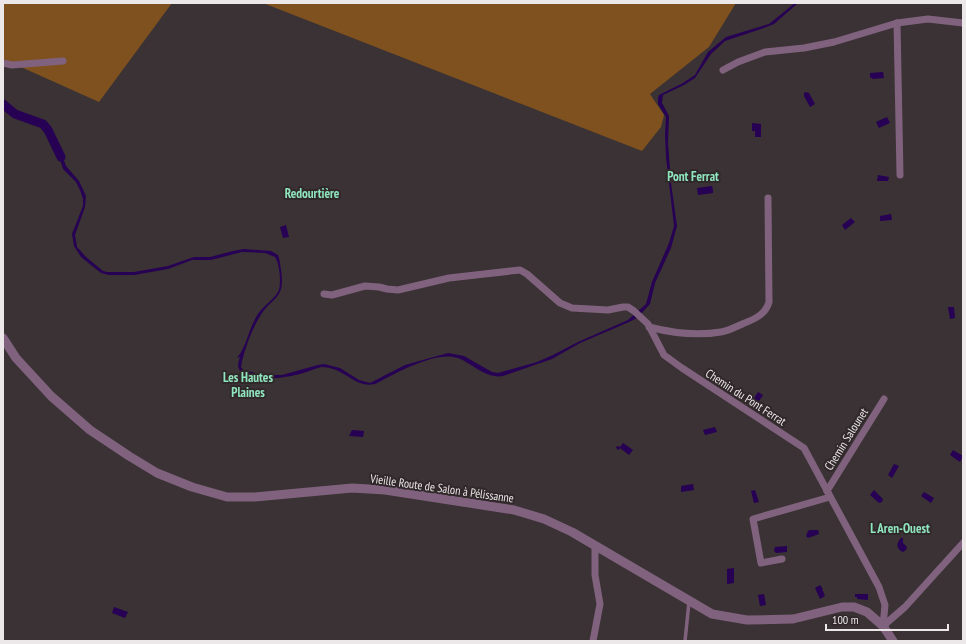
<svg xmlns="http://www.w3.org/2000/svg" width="966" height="644" viewBox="0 0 966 644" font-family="'PT Sans Narrow',sans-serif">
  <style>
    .green { fill: #7e511e }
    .water { fill: #270153 }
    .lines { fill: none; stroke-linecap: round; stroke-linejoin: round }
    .canal { stroke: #270153; stroke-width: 9 }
    .service { stroke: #80627e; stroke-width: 3.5 }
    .minor { stroke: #80627e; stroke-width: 7 }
    .tertiary { stroke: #80627e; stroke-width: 9 }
    .labels { text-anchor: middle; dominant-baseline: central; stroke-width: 4; stroke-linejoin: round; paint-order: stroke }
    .street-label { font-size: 12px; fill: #ece7e8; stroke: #30282a }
    .neighbourhood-label { font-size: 13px; font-weight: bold; fill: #8fe5be; stroke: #30282a }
  </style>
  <rect width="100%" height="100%" fill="#3a3234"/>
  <!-- green -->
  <g class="green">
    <polygon points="3,3 172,3 99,102 3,59"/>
    <polygon points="263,3 736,3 709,47 650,94 664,115 661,127 642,151"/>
  </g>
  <!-- water -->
  <g class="water">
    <path d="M795,3H798L774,24L764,28L725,41L711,54L695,78L684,85L663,95L662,103L669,116L668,143L671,183L677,226L671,248L655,283L650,304L637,318L629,322L580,343L552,359L503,376C486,379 473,364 458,358C436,350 394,374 375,384C359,388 349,375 336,370C331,368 326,367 321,367C309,371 296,376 284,377C275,379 244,379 239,369C237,365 239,361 240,357L237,358C247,346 249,327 258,314C263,306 276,298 279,290C281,281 280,265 275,257L265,253L242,252L211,260H192L168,269L134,275H109L101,273L81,257L74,246L72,234L83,206V199L80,190L76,182L63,169L55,144L53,140L58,144L66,166L79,181L86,196L85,207L75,235L77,247L86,257L103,271L107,272H134L168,266L194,257H210L233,251L244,249L271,251L278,255C280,260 280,265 281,270C286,301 271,296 259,318C251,331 246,346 242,361L241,367L243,370L264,375H282L318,365L324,364L340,368L359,380L370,383L405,365L448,353L464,356L492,372L498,373L537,362L553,355L578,342L628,320L646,304L652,282L669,243L674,226L666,157L665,134L666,117L658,104V98L659,95L683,83L695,75L708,52L726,37L769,24Z"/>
    <polygon points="883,72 884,78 873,79 870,77 870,73"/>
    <polygon points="806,92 809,93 815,104 810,107 804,96 804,93"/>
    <polygon points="887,117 890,123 879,128 876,122"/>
    <polygon points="752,123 761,124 761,137 755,137 755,131 752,131"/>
    <polygon points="878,175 889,177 888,181 877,181"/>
    <polygon points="712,186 713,190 713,193 698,195 697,188"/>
    <polygon points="891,214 892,220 880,221 880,216"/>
    <polygon points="851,218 855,222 845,230 842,225"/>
    <polygon points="286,225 289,237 283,238 280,227"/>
    <polygon points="948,307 954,307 955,318 950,319"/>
    <polygon points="758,392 763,395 757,404 752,401"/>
    <polygon points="715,427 717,432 705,435 703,430"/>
    <polygon points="352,430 364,431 363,437 349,436"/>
    <polygon points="623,443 633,450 629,455 620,448 619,450 616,448 617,446 620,447"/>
    <polygon points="953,450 963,456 960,462 950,455"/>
    <polygon points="894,464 899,466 892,478 888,475"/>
    <polygon points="693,484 694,490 681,492 681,486"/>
    <polygon points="755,490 759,502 754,503 751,491"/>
    <polygon points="874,490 883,499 882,502 879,503 870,495"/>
    <polygon points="924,492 934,498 931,503 921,496"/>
    <polygon points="810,530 818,530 819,534 808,538 806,536 808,531"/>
    <path d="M901,538H903V543L907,547L906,550L903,552C896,549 896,543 901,538Z"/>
    <polygon points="787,546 787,552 776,553 774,551 775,547"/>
    <polygon points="734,568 734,583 727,584 727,569"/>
    <polygon points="820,585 823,589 822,589 825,596 820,599 815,588"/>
    <polygon points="764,594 766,605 760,606 758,595"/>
    <polygon points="855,594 868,594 868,600 857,599 857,597 855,597"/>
    <polygon points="114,607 128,612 125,618 112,613"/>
  </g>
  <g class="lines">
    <!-- canal -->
    <polyline class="canal" points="3,104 15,114 43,124 48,130 61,157"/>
    <!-- service -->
    <polyline class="service" points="685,641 689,602"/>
    <!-- minor -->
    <g class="minor">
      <polyline points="897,23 900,175"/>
      <polyline points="3,63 12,65 63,61"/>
      <polyline points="723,70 738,62 765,52 804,48 834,42 897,23 928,19 963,23"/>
      <polyline points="324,294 332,295 365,286 379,287 387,289 398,290 449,278 520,270 527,274 560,303 572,308 608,310 623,307 628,307 634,311 648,324 664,355 682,368 804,448 879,587 885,605 883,626"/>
      <path d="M649,327C672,333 697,336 721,332C729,331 739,325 747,322C757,318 766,313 769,302L768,198"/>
      <polyline points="827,491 884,399"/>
      <polyline points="782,559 761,563 753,519 830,497"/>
      <polyline points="883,626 905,607 963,543"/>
      <polyline points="593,641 600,604 595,575 595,546"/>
    </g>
    <!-- tertiary -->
    <polyline class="tertiary" points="3,338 16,358 51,396 90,430 129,456 157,473 192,487 227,497 255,497 352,488 385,490 514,510 544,519 572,532 712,614 747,620 793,619 842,607 854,607 867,612 883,626 893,641"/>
  </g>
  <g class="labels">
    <!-- street labels -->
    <g class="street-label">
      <text transform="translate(746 397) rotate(33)">Chemin du Pont Ferrat</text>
      <text transform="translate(846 439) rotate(-58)">Chemin Salounet</text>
      <text transform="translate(442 488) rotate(8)">Vieille Route de Salon à Pélissanne</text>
    </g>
    <!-- neighbourhood labels -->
    <g class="neighbourhood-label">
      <text x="693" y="176">Pont Ferrat</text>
      <text x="312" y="193">Redourtière</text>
      <text x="248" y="377">Les Hautes<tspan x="248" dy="15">Plaines</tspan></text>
      <text x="900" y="528">L Aren-Ouest</text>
    </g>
  </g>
  <!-- border -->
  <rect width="966" height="644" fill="none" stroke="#ece7e8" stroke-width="8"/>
  <!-- scale -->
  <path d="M826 624v6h122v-6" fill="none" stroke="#ece7e8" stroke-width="2"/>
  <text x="832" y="624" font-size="12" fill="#ece7e8" stroke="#30282a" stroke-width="3" paint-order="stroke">100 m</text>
</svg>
